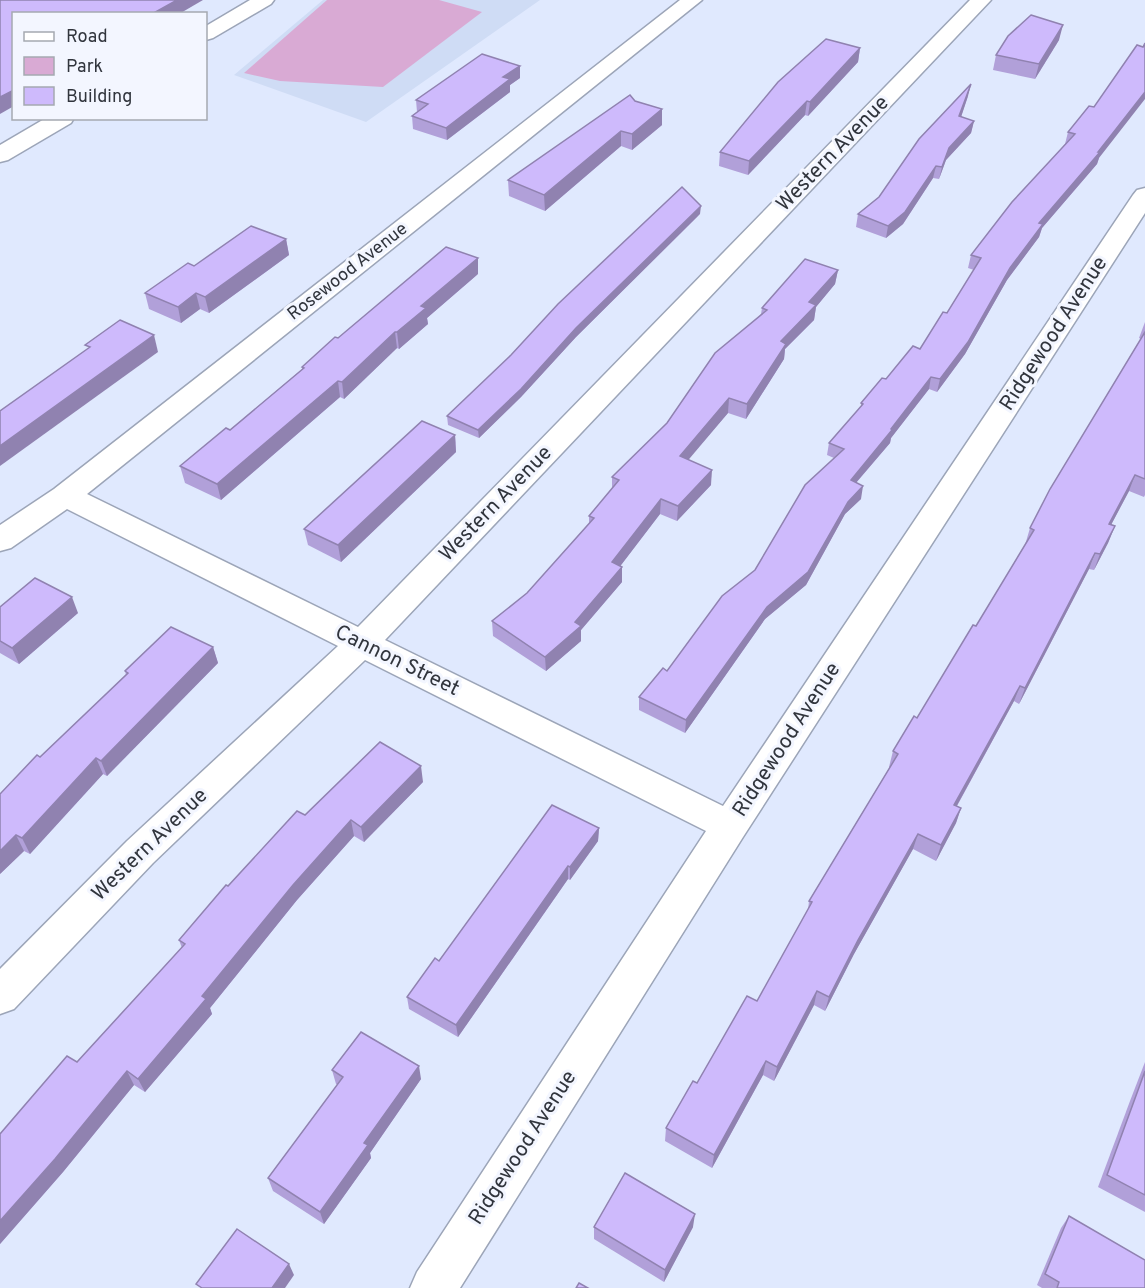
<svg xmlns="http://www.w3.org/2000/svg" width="1145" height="1288" viewBox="0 0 1145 1288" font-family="Overpass,sans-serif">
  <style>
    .built { fill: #cfdcf5 }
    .green { fill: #d9aad4 }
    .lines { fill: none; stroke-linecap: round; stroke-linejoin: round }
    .street-casing { stroke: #9ca5b8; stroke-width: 3 }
    .street { fill: #fff; fill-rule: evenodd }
    .wall { fill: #b1a0d9 }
    .shaded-wall { fill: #9082b0 }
    .building { fill: #cebafc; stroke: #9082b0; stroke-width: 1.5 }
    .labels { text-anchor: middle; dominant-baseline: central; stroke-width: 6; stroke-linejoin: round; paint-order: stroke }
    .far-street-label { font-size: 18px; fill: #31353d; stroke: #f3f6ff }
    .street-label { font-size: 21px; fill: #31353d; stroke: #f3f6ff }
  </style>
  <rect width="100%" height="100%" fill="#e0e9fe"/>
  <!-- built -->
  <polygon class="built" points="323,0 540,0 366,122 234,75"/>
  <!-- green -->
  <polygon class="green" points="327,0 439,0 482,12 383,87 280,81 244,73"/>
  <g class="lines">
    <defs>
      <g id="street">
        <polygon points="250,0 274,0 271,4 213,38 206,40 206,26"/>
        <polygon points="680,0 702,0 87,494 358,627 970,0 991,0 385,640 723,806 1133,195 1137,190 1145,188 1145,213 743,837 460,1288 410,1288 417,1272 706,831 365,660 153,863 14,1009 0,1014 0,969 127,841 338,646 67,509 11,548 0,551 0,525 54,489"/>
        <polygon points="46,118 74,118 71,123 8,160 0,162 0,145"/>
      </g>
    </defs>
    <!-- street casing -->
    <use href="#street" class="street-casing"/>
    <!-- street -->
    <use href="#street" class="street"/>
  </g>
  <!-- wall -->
  <g class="wall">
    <polygon points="1059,40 1035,79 993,70 996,55"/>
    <polygon points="860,48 858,62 808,116 805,115 748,175 719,166 720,152"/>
    <polygon points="520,66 520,78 510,85 510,92 447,140 413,129 412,116 417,112 416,100"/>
    <polygon points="968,96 961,117 974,121 971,133 946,160 939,179 933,178 903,224 886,238 856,227 858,214 879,197"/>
    <polygon points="635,101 662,109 662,125 632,150 621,146 545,211 509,196 508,180"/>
    <polygon points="1089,106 1099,158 1097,164 1042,228 1039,237 1007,280 965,354 937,392 929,389 891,438 890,443 856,483 861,499 845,514 806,585 765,619 685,733 639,710 639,697 667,671 755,570 834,458 827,455 829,443 861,407 861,403 886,379 920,349 947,313 974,270 968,268 971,255 1065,144 1068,132"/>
    <polygon points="700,214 576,337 521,397 479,438 448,425 447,416"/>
    <polygon points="286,239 289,255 209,313 200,309 181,323 149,309 145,293 194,266"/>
    <polygon points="838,270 835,284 816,307 814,320 785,349 784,359 746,419 728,413 688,459 711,485 677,521 660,514 620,566 622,582 581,630 581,641 546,671 493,636 492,621 527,593 589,524 589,516 612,489 612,477 667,423 761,314 762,308"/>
    <polygon points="478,274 427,318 428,324 399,349 397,348 344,399 340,397 221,500 185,483 180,466 230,430 302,369 302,367 338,338"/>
    <polygon points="1145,322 1145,495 1144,497 1129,491 1111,525 1115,526 1108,543 1094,570 1089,569 1019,704 1014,701 957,806 961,808 956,823 936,861 913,849 854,954 825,1011 814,1005 774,1081 763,1075 712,1168 665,1141 666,1128 697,1083 757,1001 808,910 809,901 890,767 889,767 893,751 917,718 976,626 1025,545 1030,528 1141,339 1139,338"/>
    <polygon points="455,435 456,452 341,562 308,545 304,529"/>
    <polygon points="0,607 78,613 19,664 0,653"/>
    <polygon points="213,647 218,663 107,776 103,774 30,854 24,851 0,874 40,757 126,675 125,671"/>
    <polygon points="423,782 364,842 354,836 297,900 210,1008 212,1014 145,1092 134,1085 63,1172 0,1244 0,1134 77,1062 182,948 179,940 228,886 305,815"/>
    <polygon points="599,828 598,841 570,880 568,879 458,1037 409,1009 407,997 439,961"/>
    <polygon points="1145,1062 1145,1212 1098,1187 1130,1101"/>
    <polygon points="332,1070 421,1079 370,1153 371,1158 324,1224 273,1191 268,1178 338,1085 336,1084"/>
    <polygon points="1069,1216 1145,1288 1042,1288 1037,1285 1061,1228"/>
    <polygon points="594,1227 693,1227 664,1282 594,1239"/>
  </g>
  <!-- shaded-wall -->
  <g class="shaded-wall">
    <polygon points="177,0 203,0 179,14 152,14"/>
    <polygon points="1063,25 1059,40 1035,79 1039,64"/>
    <polygon points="860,48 858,62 808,116 810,102"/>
    <polygon points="520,66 520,78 510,85 510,92 447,140 446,128 503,77"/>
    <polygon points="971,84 968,96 957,129 959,116"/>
    <polygon points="14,90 14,106 0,114 0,97"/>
    <polygon points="1145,92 1145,99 1099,158 1097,164 1042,228 1039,237 1007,280 965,354 937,392 940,379 1039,223"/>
    <polygon points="807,101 805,115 748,175 749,161"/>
    <polygon points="662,109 662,125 632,150 632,134"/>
    <polygon points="974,121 971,133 946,160 939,179 942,167 949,148"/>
    <polygon points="621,131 621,146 545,211 544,195"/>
    <polygon points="936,166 933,178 903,224 886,238 888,226"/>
    <polygon points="701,206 700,214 576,337 521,397 479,438 478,430 576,328"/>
    <polygon points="286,239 289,255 209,313 205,297"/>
    <polygon points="478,258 478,274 427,318 428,324 399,349 397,332 421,306"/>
    <polygon points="838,270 835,284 816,307 814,320 785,349 784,359 746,419 747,404 781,341 809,302"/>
    <polygon points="196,293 200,309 181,323 178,307"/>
    <polygon points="395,332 397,348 344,399 342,382"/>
    <polygon points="154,335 158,352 0,466 0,446"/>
    <polygon points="931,377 929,389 891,438 890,443 848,492 851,480"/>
    <polygon points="338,381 340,397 221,500 217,484"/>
    <polygon points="729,398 728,413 679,471 680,456"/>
    <polygon points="455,435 456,452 341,562 338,545"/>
    <polygon points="712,470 711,485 677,521 678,506"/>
    <polygon points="1135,475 1129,491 1103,540 1109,524"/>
    <polygon points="863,486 861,499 845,514 806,585 765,619 685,733 686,720 767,607 848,502"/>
    <polygon points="661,499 660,514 612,577 612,562"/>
    <polygon points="1115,526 1108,543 1094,570 1100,554"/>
    <polygon points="1095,553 1089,569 1019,704 1025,688"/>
    <polygon points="622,567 622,582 581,630 581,641 546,671 545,657"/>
    <polygon points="72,597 78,613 19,664 12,648"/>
    <polygon points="213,647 218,663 107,776 101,761"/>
    <polygon points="1020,686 1014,701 949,820 954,805"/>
    <polygon points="96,758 103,774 30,854 22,838"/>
    <polygon points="421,766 423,782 364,842 361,827"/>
    <polygon points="961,808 956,823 936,861 941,845"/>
    <polygon points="351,820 354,836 297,900 210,1008 212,1014 145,1092 138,1079 202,996 293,885"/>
    <polygon points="599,828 598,841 570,880 570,867"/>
    <polygon points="918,834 913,849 854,954 825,1011 829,997 858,940"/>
    <polygon points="16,835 24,851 0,874 0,851"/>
    <polygon points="568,866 568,879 458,1037 456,1025"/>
    <polygon points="817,991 814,1005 774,1081 777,1067"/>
    <polygon points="766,1061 763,1075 712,1168 714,1155"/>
    <polygon points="419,1066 421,1079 370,1153 371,1158 324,1224 320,1212 364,1143"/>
    <polygon points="127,1071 134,1085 63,1172 0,1244 0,1221"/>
    <polygon points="695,1214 693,1227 664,1282 665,1270"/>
    <polygon points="289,1264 294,1275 285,1288 272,1288"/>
  </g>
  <!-- building -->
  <g class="building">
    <polygon points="0,0 177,0 152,14 14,14 14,90 0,97"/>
    <polygon points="1031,15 1063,25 1039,64 996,55 1008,36"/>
    <polygon points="826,39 860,48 810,102 807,101 749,161 720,152 778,82"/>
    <polygon points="1145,43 1145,92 1098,152 1100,152 1039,223 1043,224 1010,268 968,342 940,379 931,377 891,429 892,430 851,480 863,486 848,502 808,572 767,607 686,720 639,697 663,668 667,671 722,596 755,570 805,485 844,449 829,443 863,404 861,403 882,378 886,379 913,346 920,349 943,312 947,313 981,258 971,255 1012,202 1075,134 1068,132 1089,106 1094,107 1137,45 1143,47"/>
    <polygon points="482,54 520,66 503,77 510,79 446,128 412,116 428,104 416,100"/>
    <polygon points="971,84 959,116 974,121 949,148 942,167 936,166 905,212 888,226 858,214 879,197 919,139"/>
    <polygon points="630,95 635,101 662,109 632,134 621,131 544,195 508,180"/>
    <polygon points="682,187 701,206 576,328 521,389 478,430 447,416 511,355 558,304"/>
    <polygon points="251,226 286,239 205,297 196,293 178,307 145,293 188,263 194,266"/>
    <polygon points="446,247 478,258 421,306 426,308 397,332 395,332 342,382 338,381 217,484 180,466 226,428 230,430 304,368 302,367 335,337 338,338"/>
    <polygon points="805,259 838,270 809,302 816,305 781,341 786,344 747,404 729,398 680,456 712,470 678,506 661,499 612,562 622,567 575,622 581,626 545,657 492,621 527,593 594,518 589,516 619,480 612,477 667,423 715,353 767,310 762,308"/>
    <polygon points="120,320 154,335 0,446 0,411 90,347 85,345"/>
    <polygon points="1145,332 1145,479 1135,475 1109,524 1115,526 1100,554 1095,553 1025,688 1020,686 954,805 961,808 941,845 918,834 858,940 829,997 817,991 777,1067 766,1061 714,1155 666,1128 693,1081 697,1083 747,996 757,1001 812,902 809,901 898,754 893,751 914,716 917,718 973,625 976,626 1034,530 1030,528 1050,489"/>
    <polygon points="422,421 455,435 338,545 304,529"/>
    <polygon points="35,578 72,597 12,648 0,641 0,607"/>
    <polygon points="171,627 213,647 101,761 96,758 22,838 16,835 0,851 0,794 37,755 40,757 128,673 125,671"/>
    <polygon points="380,742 421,766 361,827 351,820 293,885 202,996 206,999 138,1079 127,1071 55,1159 0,1221 0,1134 67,1056 77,1062 185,944 179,940 226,885 228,886 297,811 305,815"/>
    <polygon points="552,805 599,828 570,867 568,866 456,1025 407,997 435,958 439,961"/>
    <polygon points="361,1032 419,1066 364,1143 368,1145 320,1212 268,1178 343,1077 332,1070"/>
    <polygon points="1145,1071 1145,1195 1107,1175"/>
    <polygon points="625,1173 695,1214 665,1270 594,1227"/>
    <polygon points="1069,1216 1145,1260 1145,1288 1057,1288 1059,1282 1045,1274"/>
    <polygon points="237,1229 289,1264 272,1288 202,1288 196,1284"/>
    <polygon points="579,1283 588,1288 576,1288"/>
  </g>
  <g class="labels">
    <!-- far-street labels -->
    <g class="far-street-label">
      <text transform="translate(348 272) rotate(-38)">Rosewood Avenue</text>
    </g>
    <!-- street labels -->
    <g class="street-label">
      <text transform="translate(833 154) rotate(-46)">Western Avenue</text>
      <text transform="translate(1054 334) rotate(-57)">Ridgewood Avenue</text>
      <text transform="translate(496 504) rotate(-46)">Western Avenue</text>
      <text transform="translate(397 661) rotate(26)">Cannon Street</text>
      <text transform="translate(787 740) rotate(-57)">Ridgewood Avenue</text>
      <text transform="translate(150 845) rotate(-44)">Western Avenue</text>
      <text transform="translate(523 1148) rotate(-57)">Ridgewood Avenue</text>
    </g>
  </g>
  <!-- legend -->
  <rect x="12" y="12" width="195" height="108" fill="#f3f6ff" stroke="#a5a9b1" stroke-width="1.5"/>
  <rect x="24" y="32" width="30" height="9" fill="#ffffff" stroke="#a5a9b1" stroke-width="1.5"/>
  <text x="66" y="42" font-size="18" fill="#31353d">Road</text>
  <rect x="24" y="57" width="30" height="18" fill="#d9aad4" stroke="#a5a9b1" stroke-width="1.5"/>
  <text x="66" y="72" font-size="18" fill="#31353d">Park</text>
  <rect x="24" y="87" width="30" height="18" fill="#cebafc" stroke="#a5a9b1" stroke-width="1.5"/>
  <text x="66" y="102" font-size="18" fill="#31353d">Building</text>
</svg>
